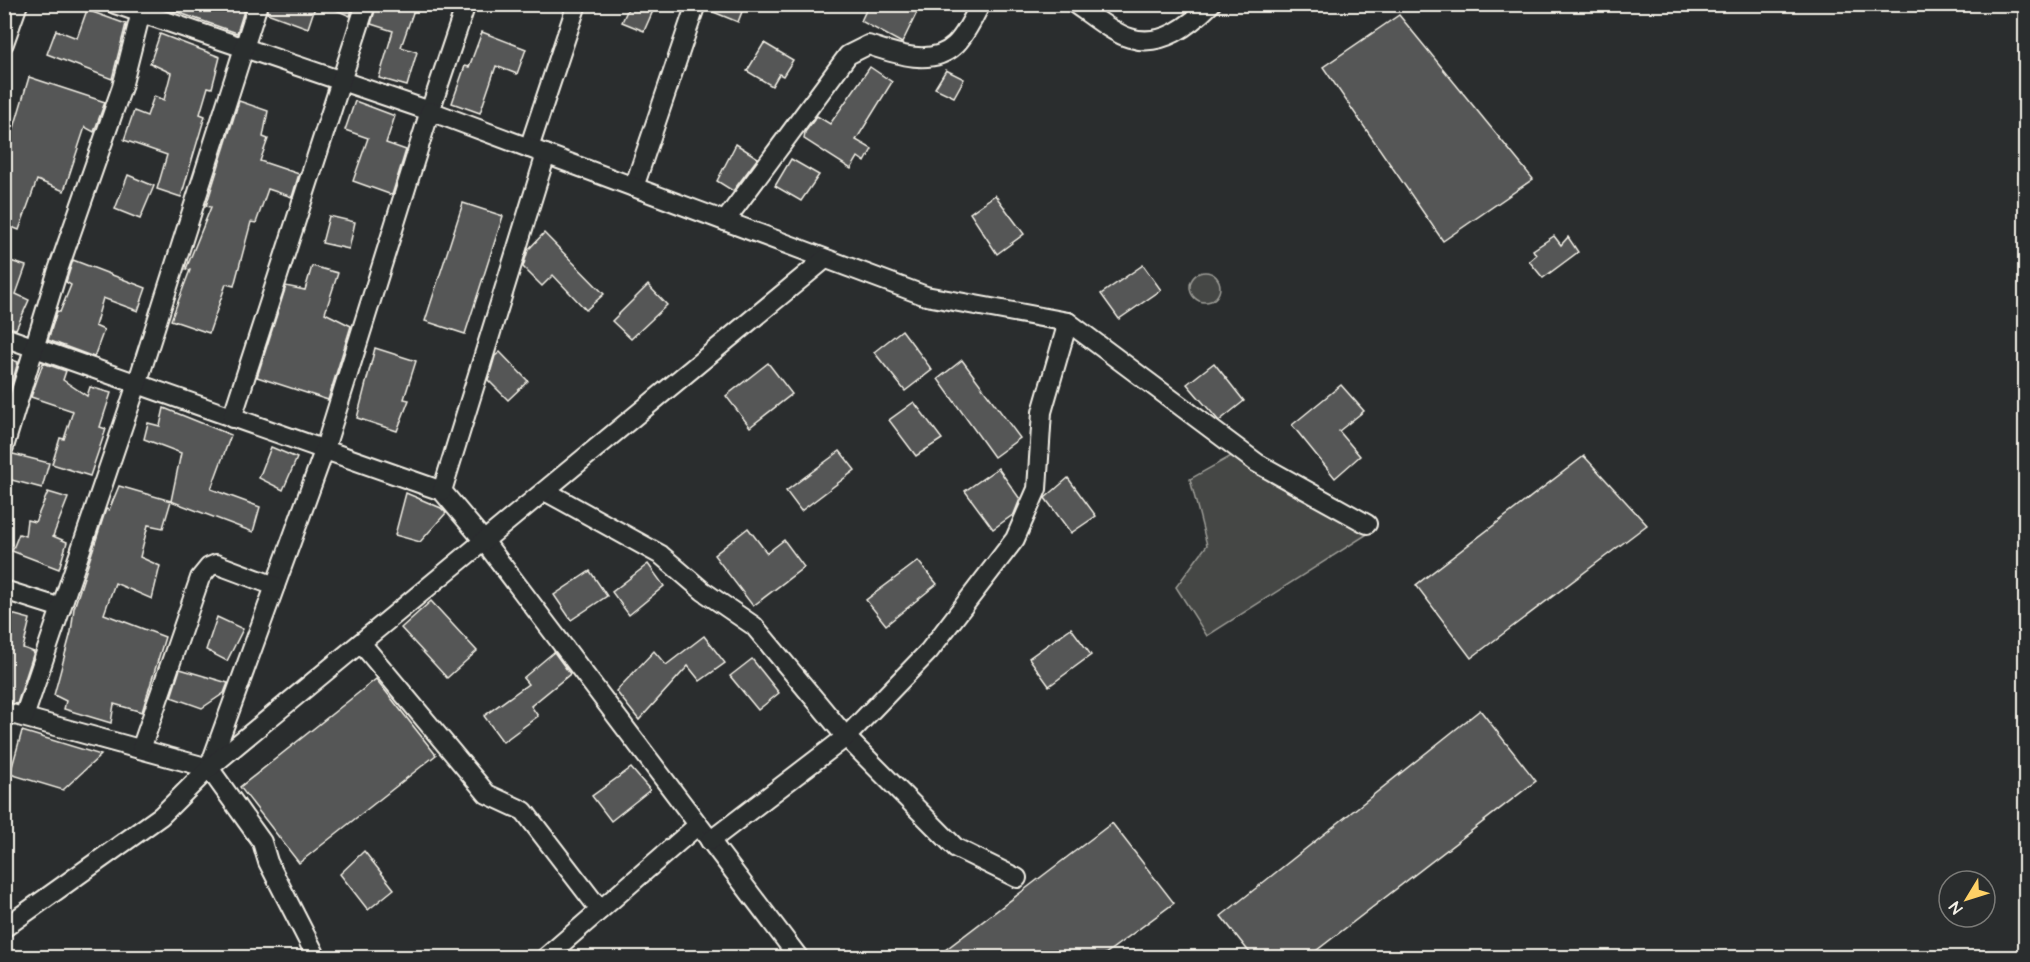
<svg xmlns="http://www.w3.org/2000/svg" width="2030" height="962" font-family="'Architects Daughter',sans-serif">
<rect width="100%" height="100%" fill="#2a2d2e"/>
<filter id="ink" filterUnits="userSpaceOnUse"><feTurbulence type="fractalNoise" baseFrequency=".0167" numOctaves="2"/><feDisplacementMap in="SourceGraphic" scale="12" xChannelSelector="R" yChannelSelector="G"/><feConvolveMatrix kernelMatrix="1 2 1 2 8 2 1 2 1" color-interpolation-filters="sRGB"/></filter>
<g filter="url(#ink)">
<g fill="#444645" stroke="#9c9c96" stroke-width="1.5">
<circle cx="1205" cy="287" r="15"/>
<polygon points="1233,455 1369,533 1207,636 1176,587 1207,545 1190,479"/>
</g>
<g fill="#555756" stroke="#f4f1e8" stroke-width="1.5">
<polygon points="154,4 246,4 237,33"/>
<polygon points="269,4 316,4 308,28 267,13"/>
<polygon points="322,4 354,4 350,16"/>
<polygon points="377,4 416,4 401,47 417,52 407,86 379,78 393,31 371,24"/>
<polygon points="630,4 656,4 644,31 622,22"/>
<polygon points="707,4 745,4 738,22 706,9"/>
<polygon points="869,4 921,4 902,43 861,21"/>
<polygon points="87,10 126,24 112,79 47,54 56,30 77,38"/>
<polygon points="1399,15 1533,179 1443,241 1323,67"/>
<polygon points="482,32 526,49 517,74 496,66 480,113 452,103 465,66 469,67"/>
<polygon points="160,34 220,57 212,88 208,87 200,114 205,116 181,197 157,189 167,155 124,140 134,111 147,116 154,96 164,100 171,73 150,63"/>
<polygon points="764,43 793,60 783,76 779,74 772,86 747,71"/>
<polygon points="870,67 892,82 856,140 872,149 865,162 858,157 851,169 804,139 805,132 817,116 830,124"/>
<polygon points="946,70 964,79 954,97 935,88"/>
<polygon points="29,77 105,102 94,132 85,127 64,191 37,180 19,230 4,224 4,162"/>
<polygon points="239,101 268,111 263,137 268,139 260,161 299,174 292,197 268,189 256,223 251,222 234,286 226,284 209,333 171,320 190,270 186,269 211,207 206,206"/>
<polygon points="355,101 395,116 386,143 406,150 392,195 353,181 368,138 345,130"/>
<polygon points="736,144 758,158 733,191 717,181"/>
<polygon points="791,159 819,175 801,201 775,186"/>
<polygon points="128,175 154,186 140,219 115,209"/>
<polygon points="995,195 1024,234 997,254 970,213"/>
<polygon points="463,203 503,216 465,334 425,321"/>
<polygon points="329,216 355,222 349,249 322,243"/>
<polygon points="544,233 604,294 586,310 553,275 542,286 523,267 528,250"/>
<polygon points="1554,236 1561,245 1568,237 1578,252 1543,278 1529,261 1536,255 1533,250"/>
<polygon points="4,259 26,266 16,294 29,300 16,329 4,326"/>
<polygon points="73,260 146,288 138,311 103,298 95,326 104,330 94,357 48,340 57,311 60,312 71,285 66,282"/>
<polygon points="1143,265 1161,290 1119,319 1101,294"/>
<polygon points="312,266 338,273 325,313 351,326 328,400 257,377 286,286 305,290"/>
<polygon points="648,285 667,305 631,339 612,321"/>
<polygon points="902,330 932,370 905,391 874,352"/>
<polygon points="375,348 416,361 404,399 409,400 397,431 357,418"/>
<polygon points="500,352 528,381 508,400 488,380 495,356"/>
<polygon points="4,357 18,362 10,390 4,389"/>
<polygon points="962,360 1020,438 994,457 938,379"/>
<polygon points="43,363 66,371 63,380 87,396 90,387 111,393 100,427 106,429 90,476 52,464 60,438 64,439 73,411 31,397"/>
<polygon points="768,363 792,394 750,427 726,396"/>
<polygon points="1214,363 1244,401 1219,421 1187,384"/>
<polygon points="1341,385 1364,411 1339,431 1360,456 1335,478 1292,425"/>
<polygon points="914,402 942,439 916,456 889,420"/>
<polygon points="164,408 231,435 211,489 260,507 253,532 171,501 181,453 144,439 148,423 160,426"/>
<polygon points="271,447 297,458 283,490 259,478"/>
<polygon points="840,451 855,470 801,511 786,491"/>
<polygon points="13,454 49,463 42,488 4,478 4,458"/>
<polygon points="1584,456 1647,525 1471,658 1416,585"/>
<polygon points="998,468 1020,499 1014,514 993,529 965,491"/>
<polygon points="1068,478 1096,516 1071,533 1045,498"/>
<polygon points="119,486 171,501 163,528 148,525 140,557 160,566 152,599 115,583 104,614 165,637 142,712 114,704 111,723 64,709 66,701 54,695 71,632 74,608 106,509 109,510"/>
<polygon points="48,492 68,498 53,536 67,542 59,569 12,551 19,534 25,536 27,520 35,522"/>
<polygon points="406,493 441,508 446,513 420,542 395,535"/>
<polygon points="748,528 767,553 784,540 804,567 753,606 714,555"/>
<polygon points="918,561 937,584 886,625 866,600"/>
<polygon points="648,564 664,586 629,615 612,592"/>
<polygon points="590,571 607,596 571,620 554,595"/>
<polygon points="431,601 477,651 447,678 401,628"/>
<polygon points="4,612 30,619 23,648 34,652 17,704 4,701 7,670 4,668"/>
<polygon points="217,617 243,629 227,661 206,650"/>
<polygon points="1071,628 1091,655 1049,686 1029,658"/>
<polygon points="704,636 725,663 700,681 688,666 639,720 616,691 654,651 666,665"/>
<polygon points="554,652 570,674 531,706 538,716 503,742 484,716 528,684 523,678"/>
<polygon points="752,659 779,693 758,710 730,676"/>
<polygon points="180,669 228,683 224,693 202,708 171,697"/>
<polygon points="376,679 436,755 299,863 240,787"/>
<polygon points="1480,710 1536,781 1308,957 1253,957 1221,916"/>
<polygon points="22,731 101,755 63,790 10,774"/>
<polygon points="631,768 650,790 611,821 592,796"/>
<polygon points="1112,823 1174,903 1101,957 936,957"/>
<polygon points="364,851 394,889 368,910 340,874"/>
</g>
<g fill="none" stroke-linecap="round" stroke-linejoin="round">
<defs>
<g id="minor">
<polyline points="115,4 430,111 466,4"/>
<path d="M1075,4C1090,14 1114,34 1130,38C1162,48 1190,25 1211,4"/>
<polyline points="4,43 18,4"/>
<polyline points="529,148 577,4"/>
<polyline points="634,187 696,4"/>
<path d="M725,221L848,55L868,45C895,53 931,68 955,45C966,35 973,17 981,4"/>
<polyline points="1068,322 1257,463 1367,524"/>
<polyline points="4,337 442,491 484,541 799,958"/>
<polyline points="232,418 366,4"/>
<polyline points="4,447 57,273 122,87 143,4"/>
<polyline points="442,491 546,154"/>
<polyline points="545,491 661,555 703,591 754,626 846,737 956,848 1017,878"/>
<polyline points="4,590 61,608"/>
<polyline points="361,643 487,794 524,811 600,910"/>
<polyline points="4,712 209,768 324,451 430,111 926,296 1068,322 1042,412 1037,489 1015,539 929,651 846,737 710,841"/>
<polyline points="24,717 137,384 258,4"/>
<polyline points="141,749 200,578 209,567 216,564 275,586"/>
<polyline points="209,768 262,842 268,862 317,958"/>
<polyline points="4,928 161,816 209,768 825,259"/>
<polyline points="545,958 698,825"/>
</g>
</defs>
<use href="#minor" stroke="#f4f1e8" stroke-width="22"/>
<use href="#minor" stroke="#2a2d2e" stroke-width="18"/>
</g>
</g>
<rect width="2030" height="962" fill="none" stroke="#2a2d2e" stroke-width="24"/>
<rect x="12" y="12" width="2006" height="938" fill="none" stroke="#f4f1e8" stroke-width="2" filter="url(#ink)"/>
<g transform="translate(1967 899) rotate(232)"><circle r="28" fill="#2a2d2e" stroke="#7b7b78" stroke-width="1.5"/>
<path d="M0-4.5L10 22L0 15L-10 22Z" fill="#ffd166"/>
<text y="-9" font-size="16" font-weight="bold" text-anchor="middle" fill="#f4f1e8">N</text>
</g>
</svg>
